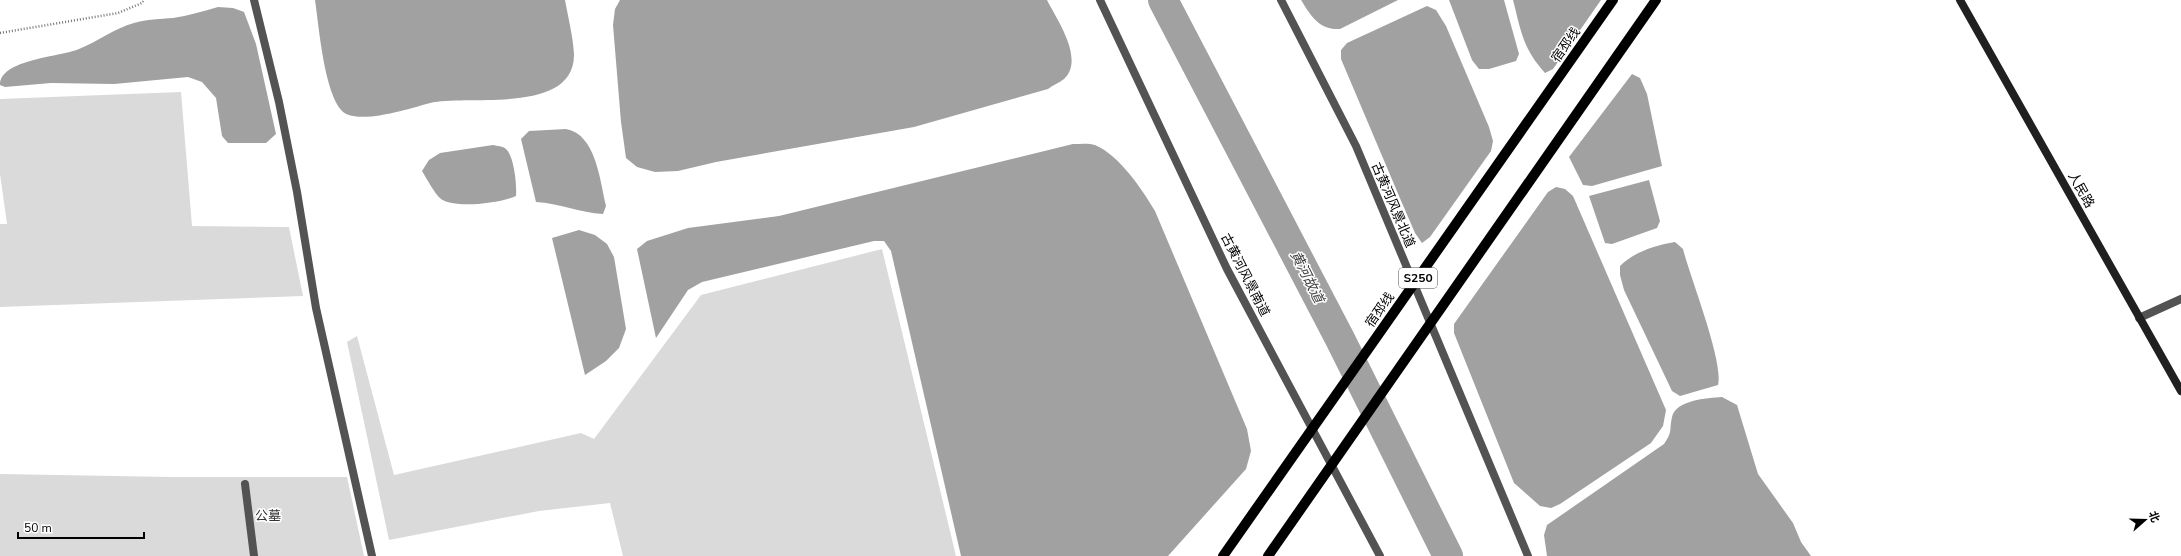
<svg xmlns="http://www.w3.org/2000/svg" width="2181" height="556" font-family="'Nunito Sans','Noto Sans SC',sans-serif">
<rect width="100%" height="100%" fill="#fff"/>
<g fill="#dadada">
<polygon points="181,92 192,226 289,227 303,296 0,307 0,224 7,224 0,174 0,99"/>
<polygon points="882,249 956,556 623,556 610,503 539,511 389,540 347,342 357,336 394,475 581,433 594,439 701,295"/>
<polygon points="0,474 171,477 347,477 364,556 0,556"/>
</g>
<g fill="#a1a1a1">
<path d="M315,0H565C568,17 573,36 574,54C575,116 467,94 430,103C412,108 357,126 342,111C324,92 319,27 315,0Z"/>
<path d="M620,0H1047C1057,20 1085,59 1064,79C1059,83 1053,85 1048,89L914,127L716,162L678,171L655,172L637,167L626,158L621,122L613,25L615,9Z"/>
<path d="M1301,0H1398L1340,29C1319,30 1311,16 1301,0Z"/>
<polygon points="1449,0 1504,0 1519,54 1516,61 1489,69 1479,69 1472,60"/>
<path d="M1513,0H1601L1553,69L1545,73C1523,49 1521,31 1513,0Z"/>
<polygon points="1427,6 1436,10 1446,26 1489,127 1493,141 1491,151 1430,237 1422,243 1415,233 1402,203 1341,59 1341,50 1347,43"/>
<path d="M218,7L233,8L244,12L256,44L276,134L266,143H228L222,136L216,98L202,82L188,77L114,84L51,83L5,87L0,85C0,59 61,57 79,49C97,42 115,28 134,23C147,19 160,19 173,18C188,16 203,11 218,7Z"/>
<polygon points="1632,74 1640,78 1647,94 1662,166 1592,186 1583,185 1569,157"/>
<path d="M566,129C596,134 600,181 606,206L603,214C580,213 559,203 536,202L521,139L529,131Z"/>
<path d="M1073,144C1080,144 1089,143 1095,145C1119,155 1142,189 1155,211L1247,429L1251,451L1246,469L1168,556H961L891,251L884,241H874L702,282L688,290L656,338L637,249L647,241L688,228L779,216Z"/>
<path d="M493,145C497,146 503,146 506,149C514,156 517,185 516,196C500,203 455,209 441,199C434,193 427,179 422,171L429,160L440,153Z"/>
<polygon points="1649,180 1660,221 1657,228 1612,244 1605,243 1589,196"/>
<polygon points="1556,187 1565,189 1573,196 1666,410 1663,426 1651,443 1560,504 1551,508 1540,506 1514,483 1454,333 1454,324 1548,192"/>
<polygon points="579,230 595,235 607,244 614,257 626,329 619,348 606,361 585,375 552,238"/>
<path d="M1675,242L1683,249C1690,277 1724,362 1718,385L1680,396L1672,391L1624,290L1620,275V266C1634,252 1656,245 1675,242Z"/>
<path d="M1722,397L1737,405L1758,474L1793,523L1801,542L1811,556H1547L1544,535L1547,525L1664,444C1673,431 1669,431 1672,417C1676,400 1707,398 1722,397Z"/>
</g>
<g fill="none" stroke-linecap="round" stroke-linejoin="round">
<polyline stroke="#a1a1a1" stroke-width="30" points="1163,0 1340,339 1448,556"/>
<polyline stroke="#757575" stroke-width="2.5" stroke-dasharray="1 2" stroke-linecap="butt" points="0,33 118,13 142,3 144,0"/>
<polyline stroke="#535353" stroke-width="8" points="245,484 254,556"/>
<g stroke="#535353" stroke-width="8">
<polyline points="254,0 279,102 297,192 316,308 372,556"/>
<polyline points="1100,0 1227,269 1380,556"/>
<polyline points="1281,0 1356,146 1528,556"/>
<polyline points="2139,318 2181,299"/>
</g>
<polyline stroke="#202020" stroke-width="8" points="1960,0 2181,391"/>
<g stroke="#000" stroke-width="10">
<polyline points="1223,556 1613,0"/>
<polyline points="1268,556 1656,0"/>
</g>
</g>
<g text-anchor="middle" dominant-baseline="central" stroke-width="3" stroke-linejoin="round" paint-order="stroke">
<rect fill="#fff" stroke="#4c4c4c" stroke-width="1" x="1399" y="268" width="38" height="20" rx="3"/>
<g font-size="12" font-weight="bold" fill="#000">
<text x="1418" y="278">S250</text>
</g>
<g font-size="13" fill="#000" stroke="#fff">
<text transform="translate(1566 45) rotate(-55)">宿邳线</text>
<text transform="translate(2081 190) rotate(61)">人民路</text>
<text transform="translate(1393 205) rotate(67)">古黄河风景北道</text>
<text transform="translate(1245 275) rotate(63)">古黄河风景南道</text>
<text transform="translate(1380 310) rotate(-55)">宿邳线</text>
</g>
<g font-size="13" fill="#313131" stroke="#fff">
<text x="268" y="516">公墓</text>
</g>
<g font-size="14" font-style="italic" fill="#424242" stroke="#fff">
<text transform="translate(1307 277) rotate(63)">黄河故道</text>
</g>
</g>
<g transform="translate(2145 520) rotate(70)" stroke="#ffffff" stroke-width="3" paint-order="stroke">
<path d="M0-3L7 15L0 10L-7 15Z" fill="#000000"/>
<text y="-6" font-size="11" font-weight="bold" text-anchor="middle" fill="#000000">北</text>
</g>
<path d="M18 532v6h126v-6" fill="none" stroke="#000000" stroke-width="2"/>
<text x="24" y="532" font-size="12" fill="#000000" stroke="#ffffff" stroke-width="3" paint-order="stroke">50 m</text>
</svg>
